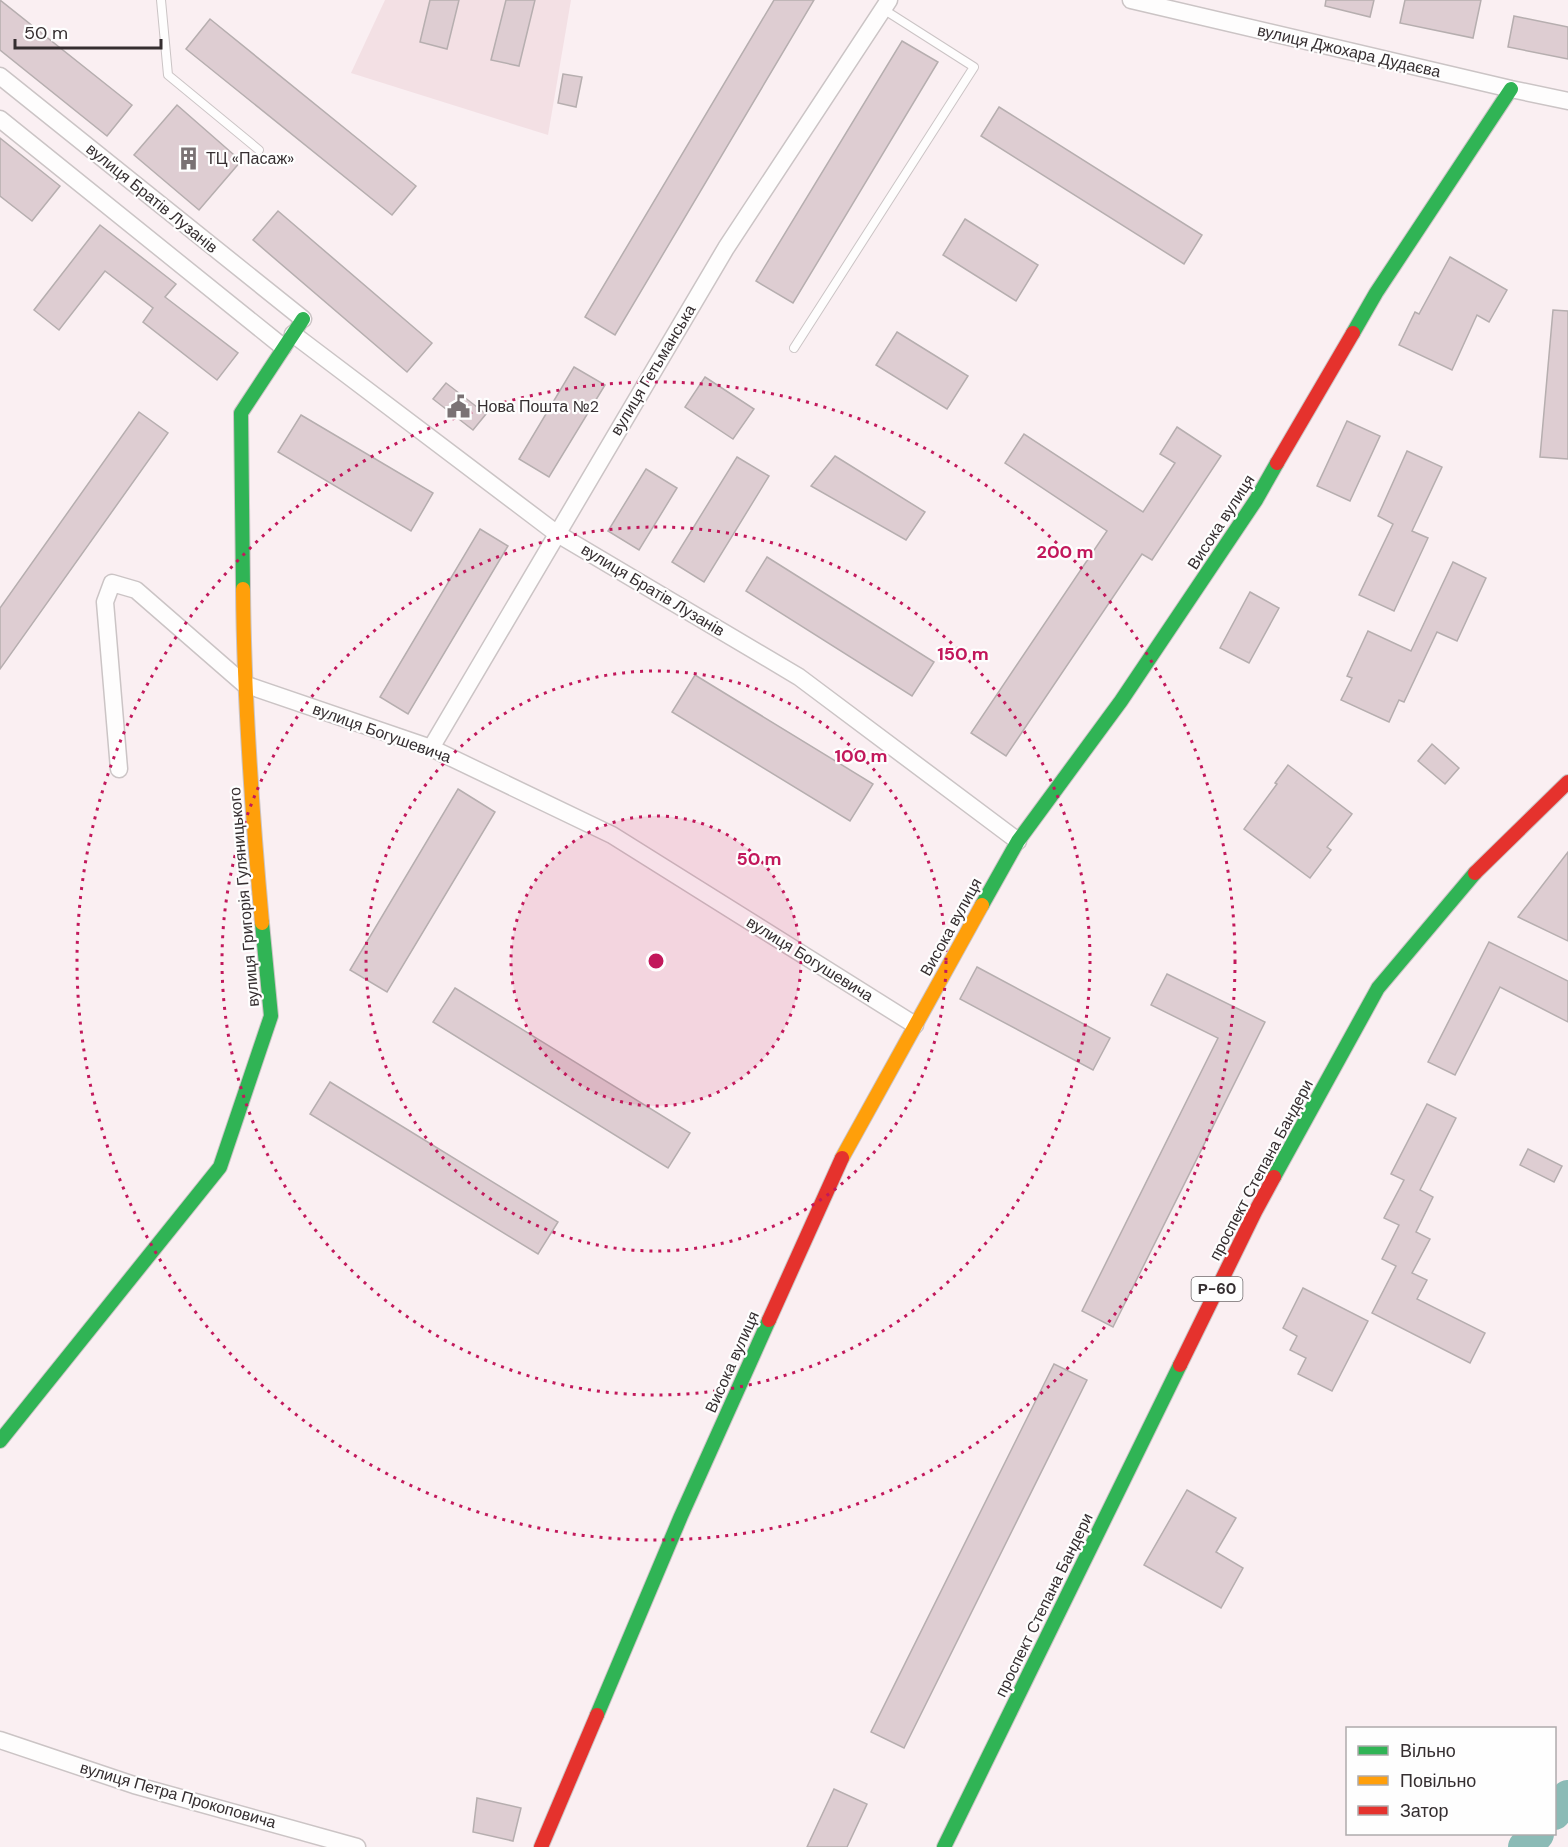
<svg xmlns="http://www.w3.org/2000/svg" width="1568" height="1847" font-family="'DM Sans',sans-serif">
<rect width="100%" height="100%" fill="#faeff2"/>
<polygon fill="#f3e0e4" points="385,0 571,0 548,135 351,73"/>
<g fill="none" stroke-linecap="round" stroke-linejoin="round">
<g stroke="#8bbbb6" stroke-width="34">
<polyline points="1554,1813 1568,1797"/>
<polyline points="1525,1847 1537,1834"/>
</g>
</g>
<g fill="#decdd2" stroke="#b6aeaf" stroke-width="1.5">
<polygon points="0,0 132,105 107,136 0,50"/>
<polygon points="430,0 459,0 447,49 420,42"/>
<polygon points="506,0 535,0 519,66 491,60"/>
<polygon points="774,0 814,0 615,335 585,317"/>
<polygon points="1326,0 1374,0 1370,17 1325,6"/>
<polygon points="1405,0 1481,0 1473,38 1400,23"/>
<polygon points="1514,16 1568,27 1568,59 1508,47"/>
<polygon points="210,19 416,186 392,215 186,49"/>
<polygon points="902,41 938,62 793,303 756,281"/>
<polygon points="563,74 582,77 576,107 558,103"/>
<polygon points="177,105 241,161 199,210 134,155"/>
<polygon points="999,107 1202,235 1184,264 981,136"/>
<polygon points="0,138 60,186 32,221 0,196"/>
<polygon points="278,211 432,343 407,372 253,240"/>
<polygon points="965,219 1038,265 1016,301 943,255"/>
<polygon points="100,225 176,284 165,297 238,353 217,380 143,322 153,308 105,271 59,330 34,310"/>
<polygon points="1450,257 1507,290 1489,322 1477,315 1452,370 1399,345 1415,312 1419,314"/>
<polygon points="1553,310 1568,311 1568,459 1540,457"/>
<polygon points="897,332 968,376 947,409 876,365"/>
<polygon points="574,367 605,385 549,477 519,459"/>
<polygon points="705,377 754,409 733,439 685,407"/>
<polygon points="446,383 486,414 473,430 433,399"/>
<polygon points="139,412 168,433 0,669 0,608"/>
<polygon points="301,415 433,493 411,531 278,452"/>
<polygon points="1347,421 1380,436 1350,501 1317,486"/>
<polygon points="1177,427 1221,456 1152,560 1142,554 1006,756 971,733 1107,531 1005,463 1024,434 1143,512 1175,463 1160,454"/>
<polygon points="1407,451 1442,467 1412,531 1428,538 1394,611 1359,595 1393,524 1378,516"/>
<polygon points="835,456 925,512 906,540 811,486"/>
<polygon points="737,457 769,476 704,582 672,562"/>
<polygon points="646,469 677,488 639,550 608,531"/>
<polygon points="480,529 508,546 408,714 380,697"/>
<polygon points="767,557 934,662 912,696 746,591"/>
<polygon points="1453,562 1486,578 1457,641 1437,632 1404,702 1399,700 1389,722 1341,700 1352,678 1347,676 1368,631 1411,651"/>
<polygon points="1250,592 1279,608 1249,663 1220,648"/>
<polygon points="695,675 873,784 850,821 672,712"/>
<polygon points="1432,744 1459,768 1445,784 1418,761"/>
<polygon points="1288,765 1352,814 1327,847 1331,850 1310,878 1244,829 1277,784 1275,783"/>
<polygon points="458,789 495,812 387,992 350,970"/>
<polygon points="1568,852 1568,941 1518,917"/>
<polygon points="1489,942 1568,981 1568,1022 1500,987 1455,1075 1428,1062"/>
<polygon points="977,967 1110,1038 1093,1070 960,999"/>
<polygon points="1167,974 1265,1022 1113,1327 1082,1311 1218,1038 1151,1005"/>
<polygon points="455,988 690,1133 668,1168 433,1022"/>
<polygon points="330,1082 558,1222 538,1254 310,1114"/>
<polygon points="1427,1104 1456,1118 1420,1190 1433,1197 1416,1232 1430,1239 1412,1273 1427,1280 1417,1299 1485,1333 1470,1363 1372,1313 1396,1266 1382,1259 1399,1225 1384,1218 1404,1180 1391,1174"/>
<polygon points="1528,1149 1562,1166 1554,1182 1520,1165"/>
<polygon points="1303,1288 1368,1321 1332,1391 1298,1374 1306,1358 1290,1350 1297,1336 1283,1328"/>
<polygon points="1054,1364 1087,1380 904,1748 871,1732"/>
<polygon points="1187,1490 1236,1518 1216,1552 1243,1568 1221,1608 1144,1565"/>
<polygon points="834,1789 867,1804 847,1847 807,1847"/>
<polygon points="477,1798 521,1808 513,1841 473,1832"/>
</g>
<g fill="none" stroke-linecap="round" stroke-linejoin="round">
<defs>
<g id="lane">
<polyline points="161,0 168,75 259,150"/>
<polyline points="794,348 974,67 883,9"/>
</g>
<g id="street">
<polyline points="1131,0 1511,89 1568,101"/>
<polyline points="0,76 303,319"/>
<polyline points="0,119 283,347"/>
<polyline points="293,334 556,533 799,677 1018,841"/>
<polyline points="431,748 726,248 889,0"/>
<polyline points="119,769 105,602 112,583 136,590 244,684 431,748 612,835 915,1025"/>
<polyline points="0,1740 134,1785 357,1847"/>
</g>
<g id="fast">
<polyline points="1353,333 1376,293 1511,89"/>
<polyline points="243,589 241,413 303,319"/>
<polyline points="982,905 1018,841 1121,701 1256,500 1277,463"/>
<polyline points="1274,1177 1378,988 1475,873"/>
<polyline points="0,1441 220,1167 271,1016 262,923"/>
<polyline points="597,1715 681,1516 769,1320"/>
<polyline points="944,1847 1180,1365"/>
</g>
<g id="slow">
<path d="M243,589C244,701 252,812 262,923"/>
<polyline points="842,1158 982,905"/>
</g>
<g id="jam">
<polyline points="1277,463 1353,333"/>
<polyline points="1475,873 1568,782"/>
<polyline points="769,1320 842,1158"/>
<polyline points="1180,1365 1255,1212 1274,1177"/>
<polyline points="541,1847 597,1715"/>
</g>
</defs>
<use href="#lane" stroke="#cbc4c5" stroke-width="10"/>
<use href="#street" stroke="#cbc4c5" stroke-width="19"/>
<use href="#fast" stroke="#cbc4c5" stroke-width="16"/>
<use href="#slow" stroke="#cbc4c5" stroke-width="16"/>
<use href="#jam" stroke="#cbc4c5" stroke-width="16"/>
<use href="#lane" stroke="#fefdfd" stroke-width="8"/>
<use href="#street" stroke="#fefdfd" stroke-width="16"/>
<use href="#fast" stroke="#30b455" stroke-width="14"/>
<use href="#slow" stroke="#ff9f0a" stroke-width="14"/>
<use href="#jam" stroke="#e5322d" stroke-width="14"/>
</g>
<circle cx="656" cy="961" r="145" fill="#c2185b" fill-opacity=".12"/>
<g fill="none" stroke="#c2185b" stroke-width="3" stroke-dasharray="3 6">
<circle cx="656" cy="961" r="145"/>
<circle cx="656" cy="961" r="290"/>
<circle cx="656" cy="961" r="434"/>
<circle cx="656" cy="961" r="579"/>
</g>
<defs>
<symbol id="building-bare" viewBox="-9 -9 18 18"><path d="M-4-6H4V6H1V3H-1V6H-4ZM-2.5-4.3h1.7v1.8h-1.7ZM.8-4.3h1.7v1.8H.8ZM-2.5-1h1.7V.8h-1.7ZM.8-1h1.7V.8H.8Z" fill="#7a7274" stroke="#fefefe" stroke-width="2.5" paint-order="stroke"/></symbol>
<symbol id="civic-bare" viewBox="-9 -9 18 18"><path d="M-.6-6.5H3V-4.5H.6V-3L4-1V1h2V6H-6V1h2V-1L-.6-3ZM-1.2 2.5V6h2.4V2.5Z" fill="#7a7274" stroke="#fefefe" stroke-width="2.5" paint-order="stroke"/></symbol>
</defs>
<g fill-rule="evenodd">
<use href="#building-bare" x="172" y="142" width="33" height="33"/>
<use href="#civic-bare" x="442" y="390" width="33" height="33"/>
</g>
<g text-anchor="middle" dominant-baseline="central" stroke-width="4.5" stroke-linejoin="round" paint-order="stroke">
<rect fill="#fefefe" stroke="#716c6e" stroke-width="1.5" x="1191.5" y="1277" width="51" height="24" rx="4.5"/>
<g font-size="15" font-weight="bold" fill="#352e30">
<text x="1217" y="1289">Р-60</text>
</g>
<g font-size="16" fill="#352e30" stroke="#fefefe">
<text transform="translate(1349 51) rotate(13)">вулиця Джохара Дудаєва</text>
<text transform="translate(152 198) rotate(39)">вулиця Братів Лузанів</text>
<text transform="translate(653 370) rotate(-59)">вулиця Гетьманська</text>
<text transform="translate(1221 522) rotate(-57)">Висока вулиця</text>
<text transform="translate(653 590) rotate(31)">вулиця Братів Лузанів</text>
<text transform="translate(382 733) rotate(20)">вулиця Богушевича</text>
<text transform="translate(244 897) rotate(-95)">вулиця Григорія Гуляницького</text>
<text transform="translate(951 927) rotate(-61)">Висока вулиця</text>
<text transform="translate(810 959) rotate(32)">вулиця Богушевича</text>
<text transform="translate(1261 1170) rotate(-62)">проспект Степана Бандери</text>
<text transform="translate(732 1362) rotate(-66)">Висока вулиця</text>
<text transform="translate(1044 1605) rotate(-64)">проспект Степана Бандери</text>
<text transform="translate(178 1795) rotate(16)">вулиця Петра Прокоповича</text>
</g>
<g font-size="16" fill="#352e30" stroke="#fefefe" text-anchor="start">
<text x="206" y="158">ТЦ «Пасаж»</text>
<text x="477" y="406">Нова Пошта №2</text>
</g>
</g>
<circle cx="656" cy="961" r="9" fill="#c2185b" stroke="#fefefe" stroke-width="3"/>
<g font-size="18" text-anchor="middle" font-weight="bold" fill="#c2185b" stroke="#fefefe" stroke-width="4.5" stroke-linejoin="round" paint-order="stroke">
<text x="1065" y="558">200 m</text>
<text x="963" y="660">150 m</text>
<text x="861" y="762">100 m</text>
<text x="759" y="865">50 m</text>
</g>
<rect x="1346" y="1727" width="210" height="108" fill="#fefefe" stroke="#aeabac" stroke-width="1.5"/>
<rect x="1358" y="1746" width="30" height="9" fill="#30b455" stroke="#aeabac" stroke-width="1.5"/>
<text x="1400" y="1757" font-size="18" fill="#352e30">Вільно</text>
<rect x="1358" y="1776" width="30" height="9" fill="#ff9f0a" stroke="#aeabac" stroke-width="1.5"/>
<text x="1400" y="1787" font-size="18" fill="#352e30">Повільно</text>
<rect x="1358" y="1806" width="30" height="9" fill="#e5322d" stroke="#aeabac" stroke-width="1.5"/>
<text x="1400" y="1817" font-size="18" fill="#352e30">Затор</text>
<path d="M15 39v9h146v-9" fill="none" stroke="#352e30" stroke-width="3"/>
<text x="24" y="39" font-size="18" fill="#352e30" stroke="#fefefe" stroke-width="4.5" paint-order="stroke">50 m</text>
</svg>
